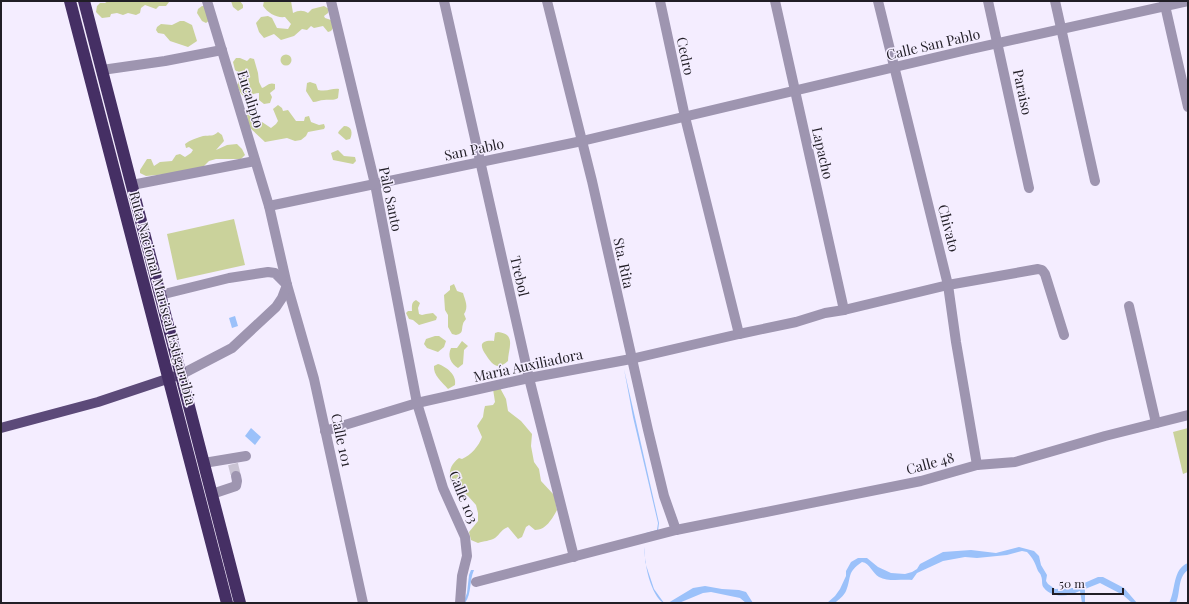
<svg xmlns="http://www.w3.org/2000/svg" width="1189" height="604" font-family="'Playfair Display',serif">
<rect width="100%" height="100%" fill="#f4edff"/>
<g fill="#cad29b">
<polygon points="108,1 168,1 169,2 166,6 159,6 156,9 145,5 141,8 140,13 136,15 128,13 123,15 117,13 111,14 110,17 102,18 96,12 97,6 100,3 105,3"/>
<polygon points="231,1 240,1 243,5 243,8 238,11 233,7"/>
<path d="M264,1H291L293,13C299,10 303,10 308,13L312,9L324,6L329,9L328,13L324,16L325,18L331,20L333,28L331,31L328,32L323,26L314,28L311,26L307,30L302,29L294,36L281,40L274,34L264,38L259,32L256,23L261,17L268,16L272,18L277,28L288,29L291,24L285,17C276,18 268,13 263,6Z"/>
<polygon points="202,6 205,6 210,20 206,23 202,21 197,13 198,9"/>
<polygon points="180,21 184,21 192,25 197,41 188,47 170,41 164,34 158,33 156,30 157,27 161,24 172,25"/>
<circle cx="286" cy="60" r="5.5"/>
<path d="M236,58H240L247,61L250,58L254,59L258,73L259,82L262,88C267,86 269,82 275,84V89L270,93L272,97L270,103L264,104L259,100V93C253,93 250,97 244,97L240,92L237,85L242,76L235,70L233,62Z"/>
<path d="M310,82L316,84L318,90C328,92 332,88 339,89L338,98C333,101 330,99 324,100C320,100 317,102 313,102L306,91L307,83Z"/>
<polygon points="278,105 282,108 283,111 288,110 296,121 304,121 305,117 309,116 311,122 319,125 324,124 325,127 324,129 308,132 306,136 301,140 295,141 287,138 265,142 249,127 247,115 249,112 253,111 258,114 259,123 262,122 271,128 276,124 278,121 273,109"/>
<path d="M344,126C352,126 353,133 350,139L346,140L338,133L339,131Z"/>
<path d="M218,132L222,135L224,141L216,150L227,145L237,144L242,149L245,155L241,159H216L209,161L201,169L168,174L146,176L140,173V170L147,159H151L154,166L160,162L172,161L176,155L180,154L185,157L191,153L193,150L189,147L186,148L185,144C190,140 197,138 203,136C210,135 213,137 218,132Z"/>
<polygon points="338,150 344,156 355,157 356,161 353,164 333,160 331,153"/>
<polygon points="234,219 245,265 177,280 167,234"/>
<path d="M454,284L457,291L463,293C465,300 469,307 464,314L466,319C465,321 463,322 463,324C461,330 464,333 456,335L452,334L448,327V315L445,310L444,295L450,290V286Z"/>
<path d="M416,300L420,303L418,308L419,314L422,315L426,314L433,313L437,317L436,320L419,325L413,320L409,319L406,313L408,311H412C412,307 411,302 416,300Z"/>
<path d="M498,332C517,334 508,349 508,361C497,371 492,364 486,355C478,344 482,340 494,341L495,333Z"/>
<polygon points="435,336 439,336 446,341 444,347 438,352 427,348 424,344 426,339"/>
<path d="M462,341L468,346L464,350L463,364L458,368C451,364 447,356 451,348H457Z"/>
<path d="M438,364C447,367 457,375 455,385L448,389C442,382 433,375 434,366Z"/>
<path d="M500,388L506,399L508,411L521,421L532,434L531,446L534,462L539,469L541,481L554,495L557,510C552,519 546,530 535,530L529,525L526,527L522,537L518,539L508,527C502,529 500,534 495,538C490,541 484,541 478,543L471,540L469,532L478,521V513L476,505L468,496L450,482C449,471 450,465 459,458L462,459C471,455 479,446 482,437L477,426L483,417L484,410L485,406L493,405L495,402L493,389Z"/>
<polygon points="1188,428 1188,472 1183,474 1173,432"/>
</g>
<g fill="#9bc1fa">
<polygon points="235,316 238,326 232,328 229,318"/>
<polygon points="624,369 659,523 658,531 646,534 640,537 646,533 657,530 658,523 633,417"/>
<polygon points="251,428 261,437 255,445 245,436"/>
<path d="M645,547V562L654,589L664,603C651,597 643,560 645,547Z"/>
<path d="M1019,547L1034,551L1039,556L1041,565L1047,575L1046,581L1048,584L1055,589L1073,588L1098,577H1103L1124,588L1137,603H1132L1123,595L1100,583L1085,589V603H1082L1080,591C1069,596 1053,599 1044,588C1041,585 1043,580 1041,576C1041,574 1039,573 1038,571C1035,563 1033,558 1027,552L1022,551L1007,555L977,558L965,557L943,561L917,573L912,580C902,579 888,582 879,577C872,573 870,563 862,562C846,573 852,577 846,591C844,596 838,600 835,603H827L835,596L840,589L846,576V571L851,562L858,558H867L878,567L891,573L905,574L912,572L917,569L920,564L943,552L971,550L996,553Z"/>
<path d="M1188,563V570C1177,578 1181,592 1176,603H1169C1176,591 1172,569 1188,563Z"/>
<path d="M471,570H474C469,581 472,593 465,603H463L467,593L469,575Z"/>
<polygon points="705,586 722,589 739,590 746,592 753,603 746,603 740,598 711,592 703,593 679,603 668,603 693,588"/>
</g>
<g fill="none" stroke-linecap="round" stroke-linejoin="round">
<polyline stroke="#cac4d4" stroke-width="10" stroke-dasharray="10 5" stroke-linecap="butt" points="233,464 236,476"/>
<g stroke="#9e95b0" stroke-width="10">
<polyline points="207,1 269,206 287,285 314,379 363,603"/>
<polyline points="331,1 375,184 417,403 443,488 465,537 467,556 462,576 460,603"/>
<polyline points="444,1 529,378 574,557"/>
<polyline points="547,1 592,181 648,430 664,496 676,530"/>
<polyline points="660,1 685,117 739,334 796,322 825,313 844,310 948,285 1038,269 1042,270 1045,274 1064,335"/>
<polyline points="775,1 844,310"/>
<polyline points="878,1 948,285 956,342 977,465"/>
<polyline points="988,1 1029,188"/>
<polyline points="1055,1 1095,181"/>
<polyline points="1164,1 1188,107"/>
<polyline points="102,70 165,61 222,50"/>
<polyline points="132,185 255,161"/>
<polyline points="269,206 582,141 967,50 1188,1"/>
<polyline points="160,295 229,278 268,272 275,273 287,285"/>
<polyline points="1129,306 1156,423"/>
<polyline points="182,374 232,348 276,307 282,298 287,285"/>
<polyline points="325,431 417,403 529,378 631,359 739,334"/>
<polyline points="204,463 246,456"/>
<polyline points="212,494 236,486 237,481 236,476"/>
<polyline points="476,582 676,530 921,481 977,465 1015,462 1105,436 1188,415"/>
</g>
<polyline stroke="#5c4a79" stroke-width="10" points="1,428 98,402 176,376"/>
<g stroke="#452f64" stroke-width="12">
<polyline points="70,1 227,603"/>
<polyline points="84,1 240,603"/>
</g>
</g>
<g text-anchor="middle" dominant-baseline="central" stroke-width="3" stroke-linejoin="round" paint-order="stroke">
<g font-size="14" fill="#211e26" stroke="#f4edff">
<text transform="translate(933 44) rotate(-13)">Calle San Pablo</text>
<text transform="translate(686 56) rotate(78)">Cedro</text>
<text transform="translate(1023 92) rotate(78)">Paraiso</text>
<text transform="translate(251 99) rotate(73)">Eucalipto</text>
<text transform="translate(474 149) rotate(-12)">San Pablo</text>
<text transform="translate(823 153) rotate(77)">Lapacho</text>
<text transform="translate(391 199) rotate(78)">Palo Santo</text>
<text transform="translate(949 228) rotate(76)">Chivato</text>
<text transform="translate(624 263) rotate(78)">Sta. Rita</text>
<text transform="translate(520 276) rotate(77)">Trebol</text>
<text transform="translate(163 298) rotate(75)">Ruta Nacional Mariscal Estigarribia</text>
<text transform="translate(528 365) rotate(-12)">María Auxiliadora</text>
<text transform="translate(342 440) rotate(78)">Calle 101</text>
<text transform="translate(930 463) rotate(-15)">Calle 48</text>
<text transform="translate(464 497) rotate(68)">Calle 103</text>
</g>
</g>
<rect width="1189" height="604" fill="none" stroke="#211e26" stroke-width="4"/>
<path d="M1053 588v6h70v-6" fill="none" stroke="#211e26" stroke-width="2"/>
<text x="1059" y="588" font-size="12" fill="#211e26" stroke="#f4edff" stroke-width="3" paint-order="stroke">50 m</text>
</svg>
